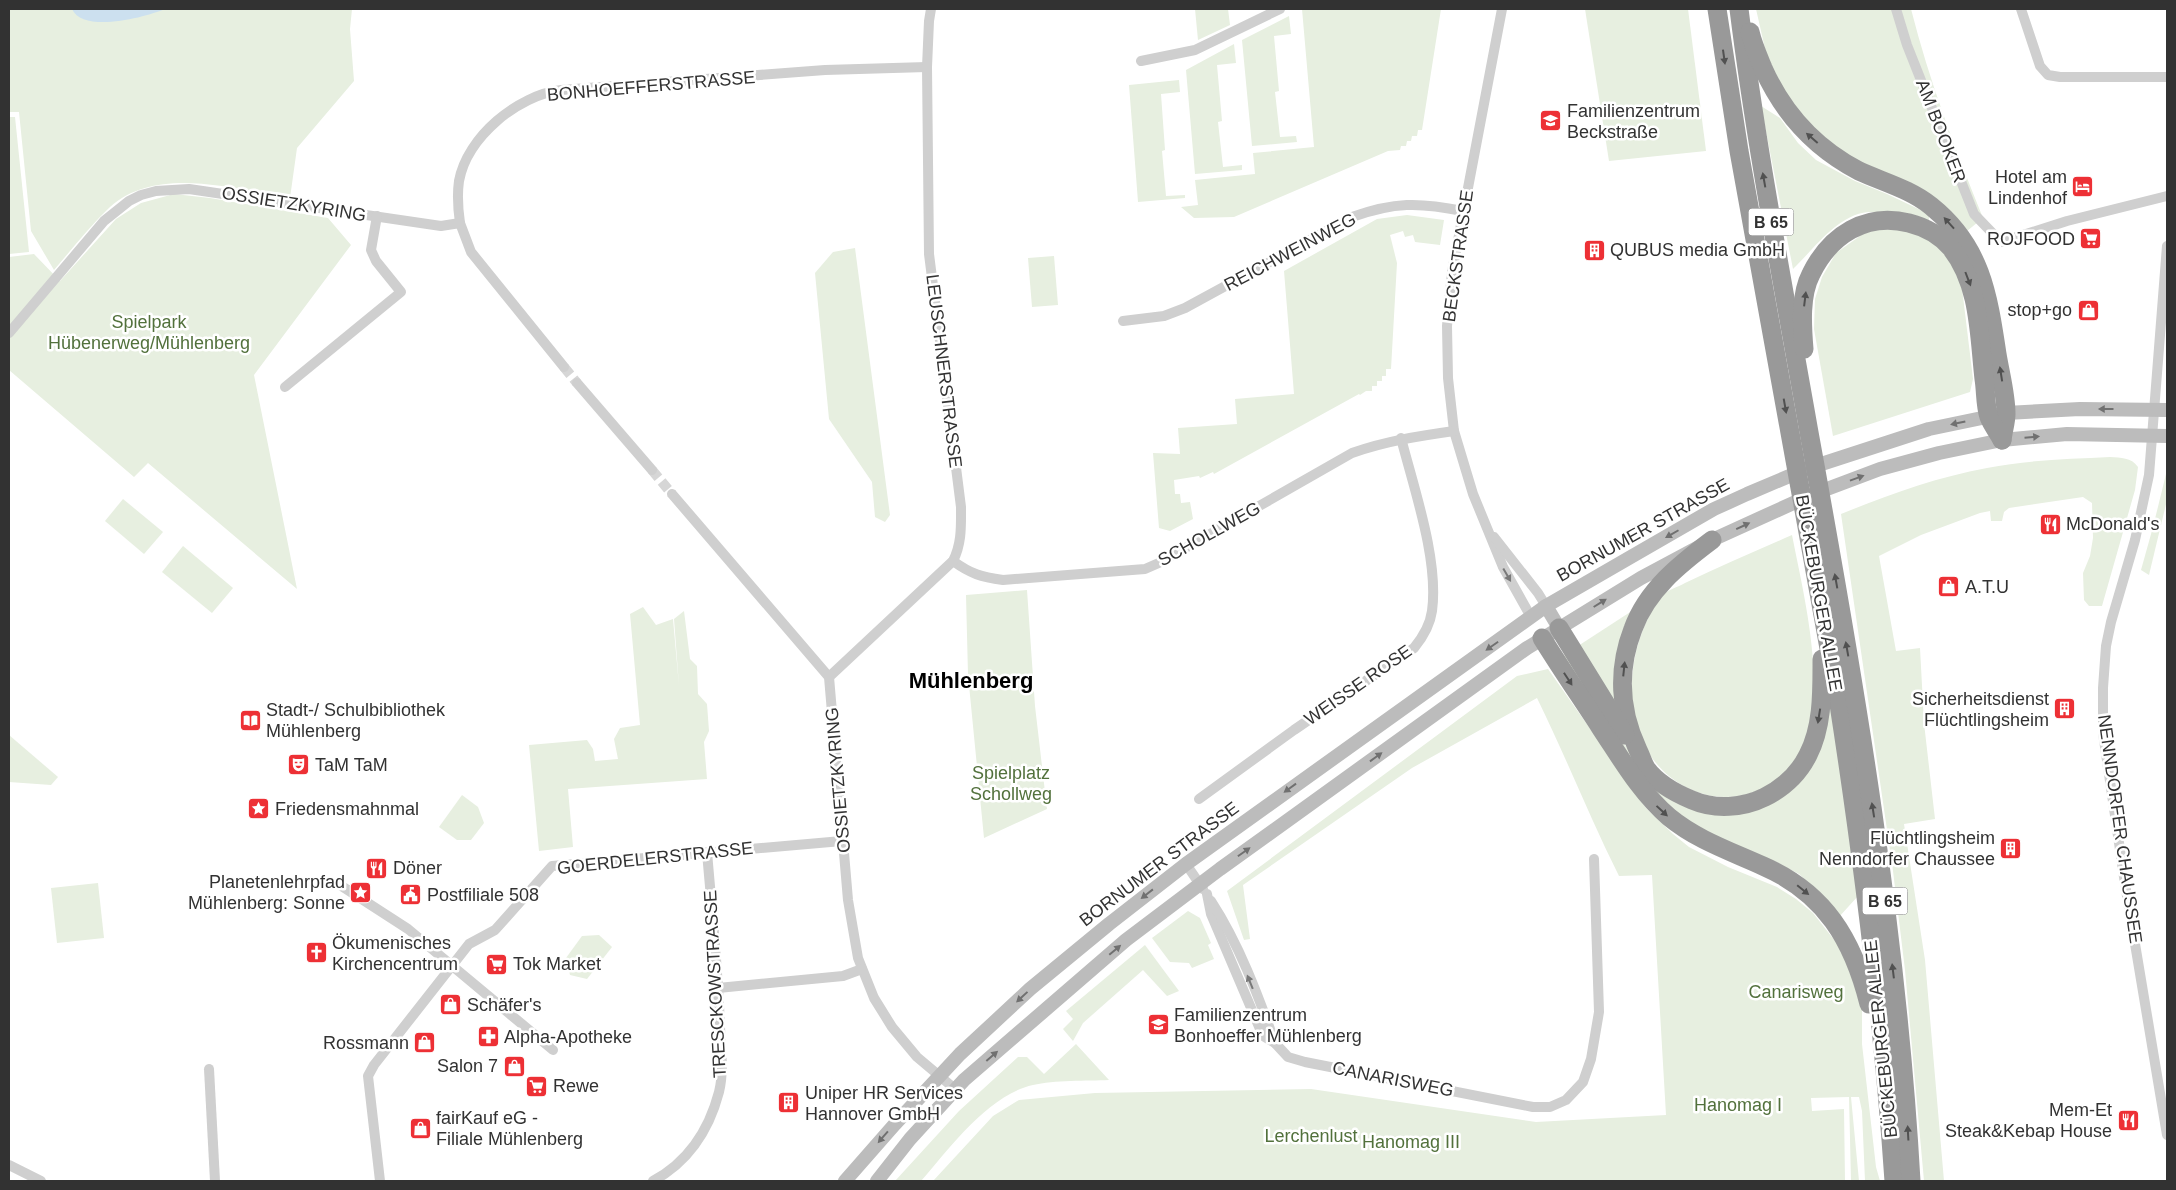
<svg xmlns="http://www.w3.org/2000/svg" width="2176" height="1190" font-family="Helvetica,sans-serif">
<rect width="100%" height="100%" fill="#fff"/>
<g fill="#e7efe0">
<path d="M9,9H352L350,29L354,81L297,148L290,198C233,189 157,165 110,207C90,226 72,249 54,270L31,231L19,112H9Z"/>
<polygon points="1195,9 1228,9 1230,25 1198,40"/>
<polygon points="1302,9 1441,9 1422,130 1418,130 1417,136 1412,136 1411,141 1407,141 1406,146 1401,146 1400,150 1388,151 1234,217 1194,218 1181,207 1198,205 1195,180 1255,174 1253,153 1314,147"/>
<polygon points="1585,9 1688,9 1706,151 1609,161"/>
<path d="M1756,9H1911C1929,80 1955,149 1983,218L1967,231L1822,138L1788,101L1766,53Z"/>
<polygon points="1289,16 1291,34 1274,36 1279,91 1275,92 1280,137 1296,136 1297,142 1252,146 1242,40"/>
<polygon points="1234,44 1236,63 1217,65 1222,121 1218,122 1223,167 1242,165 1242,170 1195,174 1186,70"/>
<polygon points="1179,80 1180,92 1161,94 1165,150 1162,151 1166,196 1185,195 1185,198 1138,202 1129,85"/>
<path d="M1761,106L1780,118L1798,143L1816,160L1855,181L1887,194L1929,214V221C1909,217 1889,211 1868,212C1837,215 1814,249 1793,269Z"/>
<polygon points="9,117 15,117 29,252 9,254"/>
<polygon points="174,194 210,198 328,218 351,245 254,375 297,589 148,463 134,477 9,370 9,257 34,254 60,281 116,219 141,203"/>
<polygon points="1407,215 1444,220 1440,245 1415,242 1413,235 1405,237 1403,231 1390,235 1397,263 1391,369 1386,369 1386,376 1382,376 1382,381 1377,381 1377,386 1372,386 1372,391 1366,391 1360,395 1359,394 1214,474 1213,472 1200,478 1199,476 1174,480 1175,494 1180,494 1181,503 1190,502 1193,519 1170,531 1159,528 1153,453 1180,454 1178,428 1237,424 1235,399 1294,394 1284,271 1377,219"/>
<polygon points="1894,228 1915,232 1938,243 1961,280 1973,379 1970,392 1833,436 1814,329 1815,299 1822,277 1836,253 1867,231"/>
<polygon points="855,248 890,515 885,522 875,517 872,482 829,419 815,273 833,252"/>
<polygon points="1054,256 1058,305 1032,307 1028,258"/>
<path d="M2110,457C2121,458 2131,457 2138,467L2135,490L2102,606H2089L2084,600L2083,573L2090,556L2093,538L2092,503L2083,497L2009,508L2004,512L2002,521H1991L1990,511L1980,513L1921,535L1879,556L1896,651L1920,648L1924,723L1935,819L1904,824L1925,960L1944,1181H1924L1905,970L1893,871L1841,514C1888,495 1937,477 1987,468C2027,460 2069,459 2110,457Z"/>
<polygon points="2167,470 2167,500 2161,525 2154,523"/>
<polygon points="123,499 163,532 144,554 105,521"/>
<polygon points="2153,527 2160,529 2149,575 2141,570"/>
<path d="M1792,535C1803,591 1823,671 1809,727C1804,749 1792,769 1773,782C1727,814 1667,792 1643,743C1632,721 1630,693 1633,669C1636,644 1646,616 1662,596C1667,590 1678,587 1685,583C1720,566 1756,551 1792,535Z"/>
<polygon points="183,546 233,588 212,613 162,572"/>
<polygon points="1027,590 1035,706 1047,809 984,838 968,675 966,595"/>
<polygon points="643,607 656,625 673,619 679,686 674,619 684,611 690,659 697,666 698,694 707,704 709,731 704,742 707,779 568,789 573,847 539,851 529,745 587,740 593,749 595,761 618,759 614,739 620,728 640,725 630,614"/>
<polygon points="1638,607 1617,707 1578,646"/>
<polygon points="1565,655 1647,778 1663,793 1766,805 1830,705 1845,795 1858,896 1839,917 1823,896 1799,874 1776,862 1701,833 1654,793 1563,657"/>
<path d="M1548,669L1646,808L1673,834L1689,847L1728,867L1777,887L1796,899L1813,913L1839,946L1862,1000V1044L1876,1167L1880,1181H1865L1862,1111L1859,1097H1851L1859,1181H1851L1849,1097L1811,1098L1812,1111L1844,1109L1845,1181H933L993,1116L1019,1100L1095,1093L1311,1089L1536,1122L1666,1115L1652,875L1619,876C1590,818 1566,757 1537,698L1412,768L1243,885L1250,939L1244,940L1227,891L1517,676Z"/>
<polygon points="9,735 58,777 51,785 9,782"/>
<polygon points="462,795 478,807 484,823 471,840 457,840 439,827"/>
<polygon points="98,883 104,938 57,943 51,888"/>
<polygon points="1188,911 1200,918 1211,943 1208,945 1214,959 1192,968 1189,963 1170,962 1152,938"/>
<polygon points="599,935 612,947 587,979 570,975 566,958 582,936"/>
<polygon points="1145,945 1179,991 1167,996 1143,970 1083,1023 1073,1041 1063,1029 1073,1019 1066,1011"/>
<path d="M1076,1044L1109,1080C1087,1081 1054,1080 1033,1085C988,1095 950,1148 921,1181H895L959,1111L1018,1057H1027L1044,1074Z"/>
</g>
<path fill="#cce0ef" d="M72,9H165C146,17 83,34 72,9Z"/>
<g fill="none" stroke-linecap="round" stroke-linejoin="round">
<g stroke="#d6d6d6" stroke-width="10" stroke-dasharray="10 5" stroke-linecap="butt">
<polyline points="564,367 577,383"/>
<polyline points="652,470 672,494"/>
</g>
<g stroke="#cfcfcf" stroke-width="10">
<polyline points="1502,9 1452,272 1447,326 1448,378 1454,431 1473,494 1503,567 1531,617"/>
<polyline points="1896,9 1907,45 1974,214 2001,242 2067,221 2167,196"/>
<polyline points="2021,9 2040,66 2048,75 2060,77 2167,77"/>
<polyline points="1141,61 1195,50 1280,9"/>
<path d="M460,223C458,209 457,195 459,181C467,137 518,95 561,90L825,70L927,67"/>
<polyline points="2167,246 2149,475 2135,540 2111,622 2106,646 2103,688 2103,733 2125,884 2167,1135"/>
<path d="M1123,321L1164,316L1185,308L1352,217C1394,202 1419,202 1463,211"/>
<polyline points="9,333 104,221 129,201 141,195 156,191 189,189 441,226 460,223 471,252 564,367"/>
<polyline points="577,383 652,470"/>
<polyline points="285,387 401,292 376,261 371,250 377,216"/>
<polyline points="672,494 829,677 848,900 858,958 874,998 892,1027 917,1057 955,1089"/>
<polyline points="1494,537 1538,593 1546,606"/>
<path d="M953,561C971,574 981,577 1003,580L1145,569L1161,562L1352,453C1386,441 1419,436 1454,431"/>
<path d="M829,677L953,561C962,543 961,526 961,507L929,254L927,67L929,21L931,9"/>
<path d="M1199,799L1294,730L1414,648C1423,637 1430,626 1432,611C1439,560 1414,489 1401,438"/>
<polyline points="1186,864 1203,889"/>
<polyline points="340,885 408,929 553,1050"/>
<polyline points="1207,894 1211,914 1263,1036 1275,1043 1288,1057 1305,1062 1533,1107 1550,1107 1566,1100 1583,1082 1591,1059 1599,1012 1594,859"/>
<path d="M1211,901C1239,944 1258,995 1275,1043"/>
<polyline points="718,988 843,976 862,969"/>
<polyline points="209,1069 215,1181"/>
<polyline points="9,1165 41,1181"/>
<polyline points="380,1181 368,1076 374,1065 469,944 495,930 552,866 842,841"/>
<path d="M653,1181C688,1162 709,1130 719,1092C724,1072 721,1048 720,1027C718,969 712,911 707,852"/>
</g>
<g stroke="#bcbcbc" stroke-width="14">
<polyline points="1546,606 1559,628"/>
<polyline points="845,1181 895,1124 960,1054 1030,989 1109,924 1186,864 1546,606 1629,558 1714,509 1747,494 1806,469 1929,429 2006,413 2080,409 2167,410"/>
<polyline points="877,1181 910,1139 964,1080 1126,940 1220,869 1527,648 1641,578 1712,540 1811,495 1880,469 1939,453 2002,440 2067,434 2167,436"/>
</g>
<g stroke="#999" stroke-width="19">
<path d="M1717,9L1739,151L1838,698C1863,859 1883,1019 1894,1181"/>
<path d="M1739,9C1757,153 1785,295 1810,438C1855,684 1897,931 1911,1181"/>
<path d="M1750,32C1753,45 1758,56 1763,68C1783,113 1815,148 1859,171C1883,182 1910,189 1931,206C1981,246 1988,294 1997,354C2000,373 2006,394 2006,414C2006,422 2003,431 2002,440"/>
<path d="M1804,349C1802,325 1800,295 1811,274C1830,235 1866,212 1909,223C1925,227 1941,236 1951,248C1980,285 1979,335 1984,379C1986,391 1985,405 1989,417C1992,425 1998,432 2002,440"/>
<path d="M1712,540C1680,564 1647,590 1633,629C1617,670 1620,712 1638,750C1641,756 1643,763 1646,768C1657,783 1675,793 1692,800C1715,810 1743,808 1765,797C1783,788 1799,773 1808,755C1823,726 1822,691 1822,659"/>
<polyline points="1559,628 1625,735"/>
<path d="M1542,638C1561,669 1582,699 1602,730C1622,760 1641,793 1669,817C1697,840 1730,851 1763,866C1825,893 1853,940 1869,1004"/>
</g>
</g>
<defs><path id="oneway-solid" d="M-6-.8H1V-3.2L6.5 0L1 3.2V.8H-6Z" transform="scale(1.25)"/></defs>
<g fill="#515151">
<use href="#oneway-solid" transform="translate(1724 57) rotate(82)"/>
<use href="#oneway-solid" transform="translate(1812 138) rotate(-139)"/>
<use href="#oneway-solid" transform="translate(1764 180) rotate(-100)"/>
<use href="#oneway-solid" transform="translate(1949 223) rotate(-132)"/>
<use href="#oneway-solid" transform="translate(1968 279) rotate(69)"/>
<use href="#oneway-solid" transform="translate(1805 299) rotate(-83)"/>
<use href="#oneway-solid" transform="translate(2001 374) rotate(-99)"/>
<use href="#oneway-solid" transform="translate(1785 406) rotate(80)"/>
<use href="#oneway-solid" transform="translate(1836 581) rotate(-100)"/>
<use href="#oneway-solid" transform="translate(1847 649) rotate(-100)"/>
<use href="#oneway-solid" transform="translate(1624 669) rotate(-84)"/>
<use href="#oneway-solid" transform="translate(1568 679) rotate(57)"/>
<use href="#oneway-solid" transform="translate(1819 716) rotate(99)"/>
<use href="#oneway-solid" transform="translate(1873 810) rotate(-99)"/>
<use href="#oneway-solid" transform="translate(1662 811) rotate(43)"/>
<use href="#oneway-solid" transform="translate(1803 890) rotate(39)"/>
<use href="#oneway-solid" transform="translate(1893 971) rotate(-97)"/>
<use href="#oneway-solid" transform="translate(1908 1133) rotate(-93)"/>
</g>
<g fill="#707070">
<use href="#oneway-solid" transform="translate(2106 409) rotate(-180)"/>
<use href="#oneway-solid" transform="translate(1958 423) rotate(168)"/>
<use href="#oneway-solid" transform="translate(2032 437) rotate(-5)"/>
<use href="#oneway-solid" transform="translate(1857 478) rotate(-20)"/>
<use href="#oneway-solid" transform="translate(1743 526) rotate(-25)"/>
<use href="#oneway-solid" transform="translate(1672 534) rotate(150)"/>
<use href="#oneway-solid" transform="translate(1600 603) rotate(-32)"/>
<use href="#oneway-solid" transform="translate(1492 646) rotate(145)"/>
<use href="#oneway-solid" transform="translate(1376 757) rotate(-36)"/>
<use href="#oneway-solid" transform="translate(1290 788) rotate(144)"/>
<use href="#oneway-solid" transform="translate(1244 852) rotate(-35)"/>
<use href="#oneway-solid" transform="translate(1147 894) rotate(142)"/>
<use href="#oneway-solid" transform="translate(1115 950) rotate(-40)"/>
<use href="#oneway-solid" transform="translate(1022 997) rotate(137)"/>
<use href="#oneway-solid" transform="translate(992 1056) rotate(-41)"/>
<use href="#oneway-solid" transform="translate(883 1137) rotate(131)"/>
</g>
<g fill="#797979">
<use href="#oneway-solid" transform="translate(1507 575) rotate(60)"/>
<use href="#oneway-solid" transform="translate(1250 982) rotate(-112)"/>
</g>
<defs>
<symbol id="school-square" viewBox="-11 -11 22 22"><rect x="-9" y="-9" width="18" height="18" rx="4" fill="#ed3035" stroke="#fff"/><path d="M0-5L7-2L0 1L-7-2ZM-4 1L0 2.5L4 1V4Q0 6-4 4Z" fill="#fff"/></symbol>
<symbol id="hotel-square" viewBox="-11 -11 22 22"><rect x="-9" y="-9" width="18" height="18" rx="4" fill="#ed3035" stroke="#fff"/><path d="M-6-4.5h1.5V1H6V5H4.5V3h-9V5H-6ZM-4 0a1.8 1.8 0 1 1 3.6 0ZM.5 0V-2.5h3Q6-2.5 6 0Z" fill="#fff"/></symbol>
<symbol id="supermarket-square" viewBox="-11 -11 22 22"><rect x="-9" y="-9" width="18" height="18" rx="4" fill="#ed3035" stroke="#fff"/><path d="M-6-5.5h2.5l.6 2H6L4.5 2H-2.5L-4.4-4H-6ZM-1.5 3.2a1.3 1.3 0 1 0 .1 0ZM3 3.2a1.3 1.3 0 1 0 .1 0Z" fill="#fff"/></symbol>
<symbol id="building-square" viewBox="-11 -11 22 22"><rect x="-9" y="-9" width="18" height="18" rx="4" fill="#ed3035" stroke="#fff"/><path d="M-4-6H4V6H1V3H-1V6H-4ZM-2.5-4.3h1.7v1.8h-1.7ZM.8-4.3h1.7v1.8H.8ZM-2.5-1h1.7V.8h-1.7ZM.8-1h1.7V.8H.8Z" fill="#fff"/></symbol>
<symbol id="shop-square" viewBox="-11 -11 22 22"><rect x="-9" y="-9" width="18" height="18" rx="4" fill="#ed3035" stroke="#fff"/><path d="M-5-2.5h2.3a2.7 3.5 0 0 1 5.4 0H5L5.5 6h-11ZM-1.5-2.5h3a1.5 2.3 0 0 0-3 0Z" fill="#fff"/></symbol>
<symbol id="restaurant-square" viewBox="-11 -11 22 22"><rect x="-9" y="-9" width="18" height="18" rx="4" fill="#ed3035" stroke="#fff"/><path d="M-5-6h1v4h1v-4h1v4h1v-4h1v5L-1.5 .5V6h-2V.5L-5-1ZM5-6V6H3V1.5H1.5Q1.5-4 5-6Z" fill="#fff"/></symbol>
<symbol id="library-square" viewBox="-11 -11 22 22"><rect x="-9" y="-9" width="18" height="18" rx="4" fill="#ed3035" stroke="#fff"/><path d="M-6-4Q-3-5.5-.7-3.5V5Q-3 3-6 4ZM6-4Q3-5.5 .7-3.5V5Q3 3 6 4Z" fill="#fff"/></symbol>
<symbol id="theatre-square" viewBox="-11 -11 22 22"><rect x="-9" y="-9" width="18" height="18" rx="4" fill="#ed3035" stroke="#fff"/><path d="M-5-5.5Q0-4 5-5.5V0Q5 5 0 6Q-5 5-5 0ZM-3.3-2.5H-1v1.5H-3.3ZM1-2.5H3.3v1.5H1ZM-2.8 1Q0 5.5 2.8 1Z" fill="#fff"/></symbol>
<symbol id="sight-square" viewBox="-11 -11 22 22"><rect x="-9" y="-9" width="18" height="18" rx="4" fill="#ed3035" stroke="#fff"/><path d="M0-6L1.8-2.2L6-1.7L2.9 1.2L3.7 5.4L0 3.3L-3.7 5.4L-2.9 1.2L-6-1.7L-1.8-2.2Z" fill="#fff"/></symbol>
<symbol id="civic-square" viewBox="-11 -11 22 22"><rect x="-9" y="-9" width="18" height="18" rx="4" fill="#ed3035" stroke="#fff"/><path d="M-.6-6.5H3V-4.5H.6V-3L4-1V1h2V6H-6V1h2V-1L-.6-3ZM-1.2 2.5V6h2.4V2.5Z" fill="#fff"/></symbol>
<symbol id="church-square" viewBox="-11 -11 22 22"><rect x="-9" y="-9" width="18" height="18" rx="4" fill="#ed3035" stroke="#fff"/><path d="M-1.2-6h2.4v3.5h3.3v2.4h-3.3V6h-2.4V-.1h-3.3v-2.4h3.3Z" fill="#fff"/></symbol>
<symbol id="pharmacy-square" viewBox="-11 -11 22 22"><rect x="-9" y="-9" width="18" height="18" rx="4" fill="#ed3035" stroke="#fff"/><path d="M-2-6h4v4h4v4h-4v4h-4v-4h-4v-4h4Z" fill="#fff"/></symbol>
</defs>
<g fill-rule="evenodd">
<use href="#school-square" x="1538" y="108" width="25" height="25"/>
<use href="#hotel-square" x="2070" y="174" width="25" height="25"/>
<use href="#supermarket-square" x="2078" y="226" width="25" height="25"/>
<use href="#building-square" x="1582" y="238" width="25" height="25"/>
<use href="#shop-square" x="2076" y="298" width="25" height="25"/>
<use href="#restaurant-square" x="2038" y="512" width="25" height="25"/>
<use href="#shop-square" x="1936" y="574" width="25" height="25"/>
<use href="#building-square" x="2052" y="696" width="25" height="25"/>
<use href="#library-square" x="238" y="708" width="25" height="25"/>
<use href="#theatre-square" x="286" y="752" width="25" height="25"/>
<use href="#sight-square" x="246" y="796" width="25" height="25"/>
<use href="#building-square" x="1998" y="836" width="25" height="25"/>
<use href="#restaurant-square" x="364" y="856" width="25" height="25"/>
<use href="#sight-square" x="348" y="880" width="25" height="25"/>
<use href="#civic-square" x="398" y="882" width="25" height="25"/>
<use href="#church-square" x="304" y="940" width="25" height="25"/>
<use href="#supermarket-square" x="484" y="952" width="25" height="25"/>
<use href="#shop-square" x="438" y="992" width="25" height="25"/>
<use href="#school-square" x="1146" y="1012" width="25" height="25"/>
<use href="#pharmacy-square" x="476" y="1024" width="25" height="25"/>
<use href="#shop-square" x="412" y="1030" width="25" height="25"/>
<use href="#shop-square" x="502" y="1054" width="25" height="25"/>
<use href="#supermarket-square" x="524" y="1074" width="25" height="25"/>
<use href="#building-square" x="776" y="1090" width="25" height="25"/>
<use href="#restaurant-square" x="2116" y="1108" width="25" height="25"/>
<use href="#shop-square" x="408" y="1116" width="25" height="25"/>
</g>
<g text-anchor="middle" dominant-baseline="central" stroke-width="5" stroke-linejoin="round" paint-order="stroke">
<g fill="#fff" stroke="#707070" stroke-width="1">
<rect x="1748.5" y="208.5" width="45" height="27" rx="4"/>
<rect x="1862.5" y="887.5" width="45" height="27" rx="4"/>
</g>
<g font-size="16" font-weight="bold" fill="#323232">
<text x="1771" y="222">B 65</text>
<text x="1885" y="901">B 65</text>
</g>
<g font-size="18" fill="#323232" stroke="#fff">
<text transform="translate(651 86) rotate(-5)">BONHOEFFERSTRASSE</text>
<text transform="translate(1941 131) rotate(69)">AM BOOKER</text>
<text transform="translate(294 204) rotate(9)">OSSIETZKYRING</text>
<text transform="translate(1290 252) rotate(-28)">REICHWEINWEG</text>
<text transform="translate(1458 256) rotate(-82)">BECKSTRASSE</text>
<text transform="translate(944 371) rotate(83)">LEUSCHNERSTRASSE</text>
<text transform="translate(1643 530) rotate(-29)">BORNUMER STRASSE</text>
<text transform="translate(1209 534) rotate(-29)">SCHOLLWEG</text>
<text transform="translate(1819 593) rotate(80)">BÜCKEBURGER ALLEE</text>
<text transform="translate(1358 685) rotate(-35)">WEISSE ROSE</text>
<text transform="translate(838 780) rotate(-95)">OSSIETZKYRING</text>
<text transform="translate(2120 829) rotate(82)">NENNDORFER CHAUSSEE</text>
<text transform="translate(655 858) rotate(-6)">GOERDELERSTRASSE</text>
<text transform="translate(1159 864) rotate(-37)">BORNUMER STRASSE</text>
<text transform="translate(715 984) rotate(-93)">TRESCKOWSTRASSE</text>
<text transform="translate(1881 1039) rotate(-96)">BÜCKEBURGER ALLEE</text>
<text transform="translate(1393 1079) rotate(11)">CANARISWEG</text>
</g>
<g font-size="18" fill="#323232" stroke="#fff" text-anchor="start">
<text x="1567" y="111">Familienzentrum<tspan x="1567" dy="21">Beckstraße</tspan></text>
<text x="2067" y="177" text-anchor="end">Hotel am<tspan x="2067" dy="21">Lindenhof</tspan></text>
<text x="2075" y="239" text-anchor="end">ROJFOOD</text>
<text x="1610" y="250">QUBUS media GmbH</text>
<text x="2072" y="310" text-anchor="end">stop+go</text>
<text x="2066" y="524">McDonald's</text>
<text x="1965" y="587">A.T.U</text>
<text x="2049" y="699" text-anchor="end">Sicherheitsdienst<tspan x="2049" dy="21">Flüchtlingsheim</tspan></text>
<text x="266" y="710">Stadt-/ Schulbibliothek<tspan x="266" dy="21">Mühlenberg</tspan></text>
<text x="315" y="765">TaM TaM</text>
<text x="275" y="809">Friedensmahnmal</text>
<text x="1995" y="838" text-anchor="end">Flüchtlingsheim<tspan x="1995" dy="21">Nenndorfer Chaussee</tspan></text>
<text x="393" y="868">Döner</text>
<text x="345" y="882" text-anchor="end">Planetenlehrpfad<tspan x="345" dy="21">Mühlenberg: Sonne</tspan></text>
<text x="427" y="895">Postfiliale 508</text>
<text x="332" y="943">Ökumenisches<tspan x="332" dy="21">Kirchencentrum</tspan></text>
<text x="513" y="964">Tok Market</text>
<text x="467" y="1005">Schäfer's</text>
<text x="1174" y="1015">Familienzentrum<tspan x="1174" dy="21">Bonhoeffer Mühlenberg</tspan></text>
<text x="504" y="1037">Alpha-Apotheke</text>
<text x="409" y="1043" text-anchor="end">Rossmann</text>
<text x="498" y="1066" text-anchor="end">Salon 7</text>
<text x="553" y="1086">Rewe</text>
<text x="805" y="1093">Uniper HR Services<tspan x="805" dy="21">Hannover GmbH</tspan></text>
<text x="2112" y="1110" text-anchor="end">Mem-Et<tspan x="2112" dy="21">Steak&amp;Kebap House</tspan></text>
<text x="436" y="1118">fairKauf eG -<tspan x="436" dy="21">Filiale Mühlenberg</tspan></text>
</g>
<g font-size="18" fill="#52713c" stroke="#fff">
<text x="149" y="322">Spielpark<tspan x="149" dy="21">Hübenerweg/Mühlenberg</tspan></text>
<text x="1011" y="773">Spielplatz<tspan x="1011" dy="21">Schollweg</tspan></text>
<text x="1796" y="992">Canarisweg</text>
<text x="1738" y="1105">Hanomag I</text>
<text x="1311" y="1136">Lerchenlust</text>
<text x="1411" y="1142">Hanomag III</text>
</g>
<g font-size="22" font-weight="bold" fill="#000" stroke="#fff">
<text x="971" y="680">Mühlenberg</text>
</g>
</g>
<rect width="2176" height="1190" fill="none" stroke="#323232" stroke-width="20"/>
</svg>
